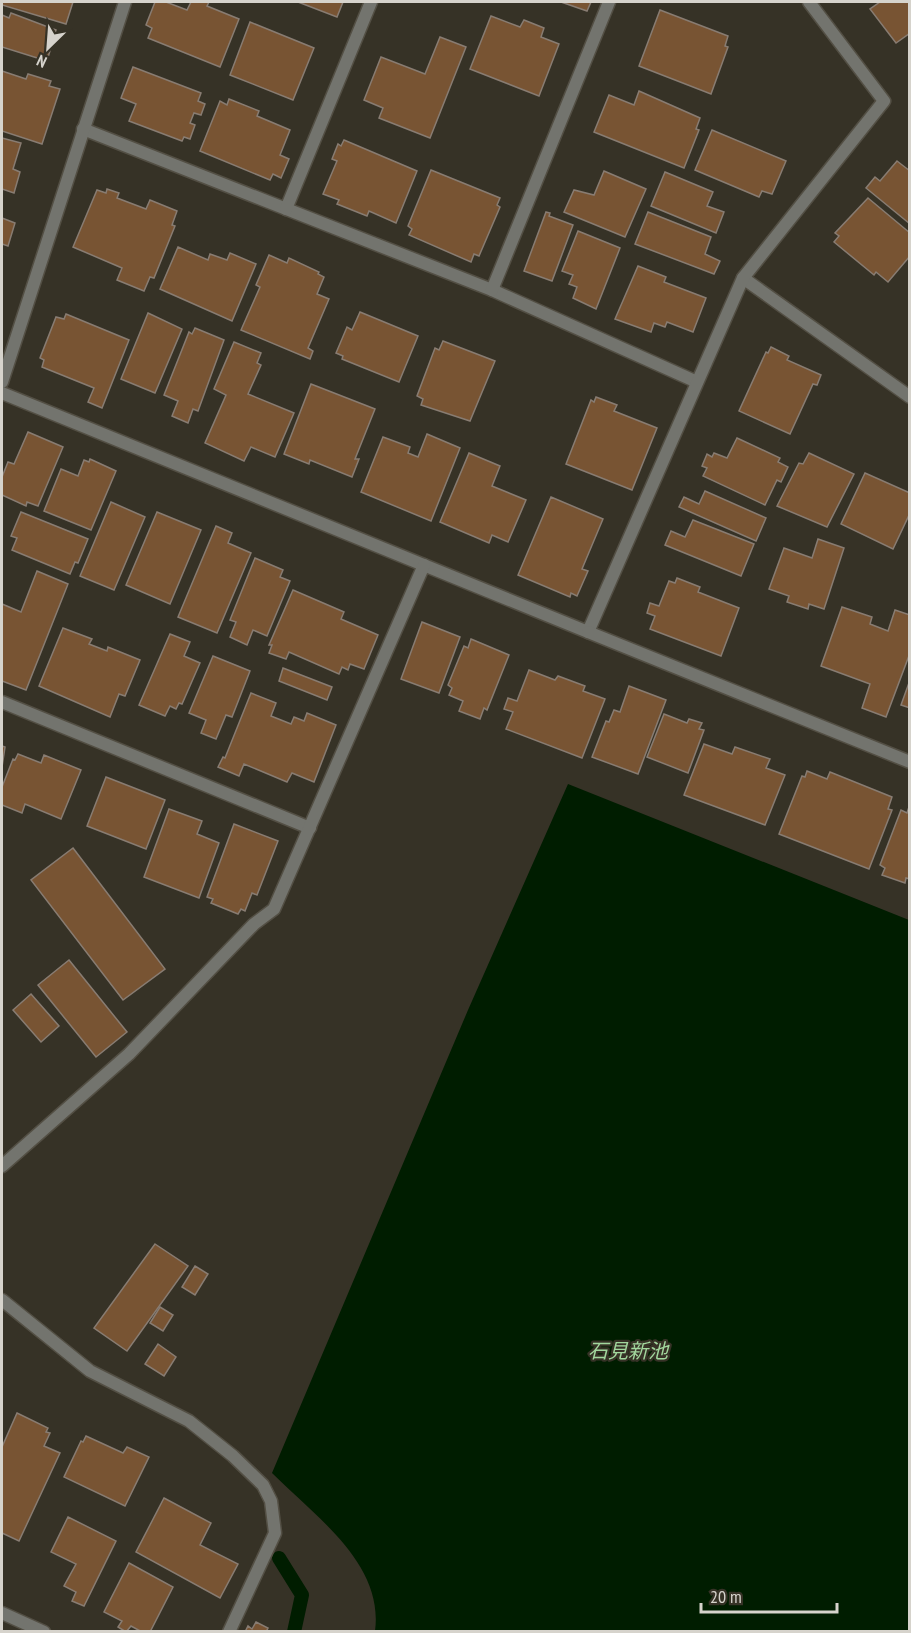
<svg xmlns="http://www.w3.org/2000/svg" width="911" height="1633" font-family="'PT Sans Narrow','Noto Sans JP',sans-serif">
<rect width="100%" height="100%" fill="#363226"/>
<path fill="#001d00" d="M568,784L909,920V1631H375C384,1564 316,1517 272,1473L468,1010Z"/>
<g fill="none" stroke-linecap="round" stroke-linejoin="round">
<polyline stroke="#001d00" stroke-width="14" points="279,1558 302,1595 294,1632"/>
</g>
<g fill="#785433" stroke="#887c72" stroke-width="1.5">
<polygon points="2,2 73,2 66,24 2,5"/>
<polygon points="155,2 166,2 187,10 191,2 209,2 207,6 239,19 220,67 148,38 152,28 146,25"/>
<polygon points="298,2 343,2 337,17"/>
<polygon points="561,2 591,2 587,11"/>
<polygon points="880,2 910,2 910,33 896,43 870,9"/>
<polygon points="660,10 728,36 725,46 728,47 711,94 639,66"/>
<polygon points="11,13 56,30 47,61 2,47 2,15 9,18"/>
<polygon points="491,16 520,27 524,20 544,28 541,37 559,44 539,96 470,69"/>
<polygon points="250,22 314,48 293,100 230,75"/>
<polygon points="440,37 466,47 430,138 379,118 383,108 364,100 381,57 425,74"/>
<polygon points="133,67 201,93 198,101 205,104 201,115 194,113 190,123 195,125 190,139 184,137 182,141 129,121 136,104 121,98"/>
<polygon points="2,71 26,79 28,74 51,81 49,86 60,89 42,144 2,131"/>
<polygon points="639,91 700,118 696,129 699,130 684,168 594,132 609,95 634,105"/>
<polygon points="229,99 259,111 257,116 290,130 280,155 289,159 281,178 273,174 270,180 200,151 220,101 227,105"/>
<polygon points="712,130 786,161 772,194 762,191 759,197 695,170"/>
<polygon points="2,138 21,143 13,169 20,172 14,193 2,189"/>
<polygon points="344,140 417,171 396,223 369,211 367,216 337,204 339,200 323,194 337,161 332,159 338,144 341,146"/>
<polygon points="897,161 910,171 910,224 866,188 875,177 880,181"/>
<polygon points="431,170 500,198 497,205 500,207 479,256 474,254 471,262 409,235 412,229 408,226"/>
<polygon points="604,171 646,189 625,237 564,212 574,190 594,195"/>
<polygon points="665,172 713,192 707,206 724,212 716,233 651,206"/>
<polygon points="107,189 119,193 117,198 146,209 150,200 177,211 172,225 175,226 154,278 150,277 144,291 117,280 122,268 73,247 97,190 106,193"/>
<polygon points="868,198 910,233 910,256 888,282 876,272 874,275 834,242 839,236 835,233"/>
<polygon points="546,212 550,213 549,216 573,225 552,281 524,271"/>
<polygon points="648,212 711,237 705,254 720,261 714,274 635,244"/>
<polygon points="2,218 15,223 8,246 2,244"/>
<polygon points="578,231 620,248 596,309 573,298 577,287 569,284 573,275 562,271"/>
<polygon points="178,247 208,260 210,254 227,260 230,253 256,264 232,321 160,289"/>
<polygon points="269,255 287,263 289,258 319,272 318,274 324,277 317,294 329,299 308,348 313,351 310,359 241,330 260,287 256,285"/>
<polygon points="638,266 666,277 664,282 706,298 693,332 667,322 665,327 654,323 651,332 615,319"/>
<polygon points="360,312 418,336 399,382 342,359 343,356 336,353 347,327 352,330"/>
<polygon points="148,313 182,329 155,393 121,379"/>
<polygon points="66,314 129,340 102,408 88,402 94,388 42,367 44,360 40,358 56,317 64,319"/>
<polygon points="195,328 224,340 198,411 193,409 188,423 172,416 178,401 164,395 189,332 192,334"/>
<polygon points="443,341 495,361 470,421 421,405 423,399 417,396 435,348 439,350"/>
<polygon points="234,342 261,353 257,363 261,365 248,394 294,413 275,457 251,447 244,461 205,443 226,395 214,389"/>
<polygon points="771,347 789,356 787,360 821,375 817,385 813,384 790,434 739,411 766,352 768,353"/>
<polygon points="311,384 375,409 355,459 359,459 352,477 310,460 309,464 284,454"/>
<polygon points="596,397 617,405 614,411 657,428 632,490 566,464 591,400 594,402"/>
<polygon points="28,432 63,447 38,506 27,502 26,506 2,495 2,477 8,462 14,464"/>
<polygon points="427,434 460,448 431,521 361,492 383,437 410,447 408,453 418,457"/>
<polygon points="737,438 780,458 778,462 788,467 781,482 777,480 765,505 703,476 707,468 702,466 707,454 712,457 714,453 727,458"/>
<polygon points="469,453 500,466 492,486 526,500 508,542 492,535 489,543 440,522"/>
<polygon points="809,453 854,474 827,527 777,506 799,463 803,464"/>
<polygon points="90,459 116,471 91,530 44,511 61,469 78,476 84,460 89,462"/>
<polygon points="865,473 910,493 910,513 893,549 841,524"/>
<polygon points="705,491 766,518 756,541 679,507 684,497 699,504"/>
<polygon points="551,497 603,519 582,569 588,571 577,596 571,593 570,597 518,575"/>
<polygon points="111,502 145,517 114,590 80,576"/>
<polygon points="21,512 88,539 78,563 75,562 70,574 12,550 17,538 11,536"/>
<polygon points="157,512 201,530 170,604 126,585"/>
<polygon points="693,520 754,544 741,576 665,545 671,531 685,537"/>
<polygon points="216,526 232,533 228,543 251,553 217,633 178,617"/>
<polygon points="818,539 844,548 824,609 809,604 808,609 787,602 789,596 769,589 784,548 812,558"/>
<polygon points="255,558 283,570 280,577 290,581 267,636 253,630 247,645 230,637 236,622 230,620"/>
<polygon points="37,571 68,584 26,690 2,681 2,604 21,612"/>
<polygon points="677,578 700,587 698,592 739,608 721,656 650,629 655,616 647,613 650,603 659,606 669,581 675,583"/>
<polygon points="293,590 344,612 341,619 378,635 364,669 350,664 348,670 342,667 339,674 289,652 286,659 269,653 272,645 269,645"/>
<polygon points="842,607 872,617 870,624 888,631 895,610 910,615 910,653 886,717 862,708 870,684 821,666"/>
<polygon points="422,622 460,637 439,693 401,679"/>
<polygon points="63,628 92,639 89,644 107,651 108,647 140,660 125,696 119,694 110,717 39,686"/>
<polygon points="170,634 190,642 184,656 200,663 182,704 179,703 176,709 170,706 165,716 139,705"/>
<polygon points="471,639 509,655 487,710 484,708 480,719 459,711 463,701 449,695 452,688 448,685 464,646 468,648"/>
<polygon points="213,656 250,671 232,717 226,715 216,739 201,733 206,720 189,713"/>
<polygon points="283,668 332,687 327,700 279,681"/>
<polygon points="529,670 555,680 558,676 585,686 583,691 605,699 582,758 506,729 513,712 504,709 508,698 517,701"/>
<polygon points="910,680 910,708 901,705"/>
<polygon points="629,686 666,700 638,774 592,757 606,721 609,722 614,710 620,712"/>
<polygon points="251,693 276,703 271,716 291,724 294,717 304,721 307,713 336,725 314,782 292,773 287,782 244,764 239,776 218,767 223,757 225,758"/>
<polygon points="664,714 687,723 689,719 702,723 699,729 704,730 688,773 647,757"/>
<polygon points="704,744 732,754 735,747 770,759 766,768 785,775 765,825 684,795"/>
<polygon points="2,746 5,747 2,767"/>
<polygon points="18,754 41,763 44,755 81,770 61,819 25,804 22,813 2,805 2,787 13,759 15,760"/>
<polygon points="807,771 827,779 830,772 892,797 888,809 892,810 869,869 779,834 802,776 805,777"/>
<polygon points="106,777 165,800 146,849 87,826"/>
<polygon points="909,807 910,879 906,878 905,883 882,875 885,868 880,865 901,810 907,813"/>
<polygon points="169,809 202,821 197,834 219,843 199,898 144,877"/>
<polygon points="234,824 278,841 257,895 252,893 245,911 241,909 238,914 211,903 213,899 207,897"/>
<polygon points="73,848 165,969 123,1000 31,880"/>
<polygon points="69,960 127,1032 96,1057 38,985"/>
<polygon points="31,994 59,1026 41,1042 13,1010"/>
<polygon points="155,1244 188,1266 127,1351 94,1328"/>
<polygon points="195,1266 208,1274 195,1295 182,1287"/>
<polygon points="160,1307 173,1315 163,1331 150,1323"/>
<polygon points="158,1344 176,1357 164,1376 145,1364"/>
<polygon points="17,1413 48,1428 46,1432 50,1433 44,1446 60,1453 19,1541 2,1533 2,1447"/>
<polygon points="86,1436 123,1453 127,1447 149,1457 125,1506 64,1477 81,1441 83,1442"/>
<polygon points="164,1498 211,1523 200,1545 238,1564 220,1598 136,1552"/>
<polygon points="68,1517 116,1541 84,1606 72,1601 76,1592 64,1586 76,1564 51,1552"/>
<polygon points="129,1563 173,1587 150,1632 142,1632 131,1626 126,1632 118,1627 122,1621 104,1612"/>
<polygon points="256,1622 268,1628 266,1632 245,1632 248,1626 252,1629"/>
</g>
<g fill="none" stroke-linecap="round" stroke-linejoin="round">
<defs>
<g id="street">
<polyline points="83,129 492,290 697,382"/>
<polyline points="286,209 371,2"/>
<polyline points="743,278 910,397"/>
<polyline points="492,290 609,2"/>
<polyline points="2,382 125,2"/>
<polyline points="2,393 588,632 743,278 884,101 809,2"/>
<polyline points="588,632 910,762"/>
<polyline points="2,702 310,828"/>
<polyline points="2,1166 129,1054 254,924 274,909 424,565"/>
<polyline points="2,1300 90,1371 189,1421 233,1456 263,1485 271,1501 275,1533 229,1632"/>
<polyline points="2,1613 44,1632"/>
</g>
</defs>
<use href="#street" stroke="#534f44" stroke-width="15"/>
<use href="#street" stroke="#73746e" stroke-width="12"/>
</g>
<g text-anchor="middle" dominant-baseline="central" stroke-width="4.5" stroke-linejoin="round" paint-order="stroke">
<g font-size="20" font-style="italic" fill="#a2d79d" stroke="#363226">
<text x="628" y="1351">石見新池</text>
</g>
</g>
<rect width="911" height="1633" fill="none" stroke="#d6d3cc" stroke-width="6"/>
<g transform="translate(48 48) rotate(205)" stroke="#363226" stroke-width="4.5" paint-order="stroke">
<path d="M0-4.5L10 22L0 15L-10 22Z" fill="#d6d3cc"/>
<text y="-9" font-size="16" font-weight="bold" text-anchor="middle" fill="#d6d3cc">N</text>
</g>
<path d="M701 1603v9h136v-9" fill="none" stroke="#d6d3cc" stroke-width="3"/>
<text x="710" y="1603" font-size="18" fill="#d6d3cc" stroke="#363226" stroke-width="4.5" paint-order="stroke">20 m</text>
</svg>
